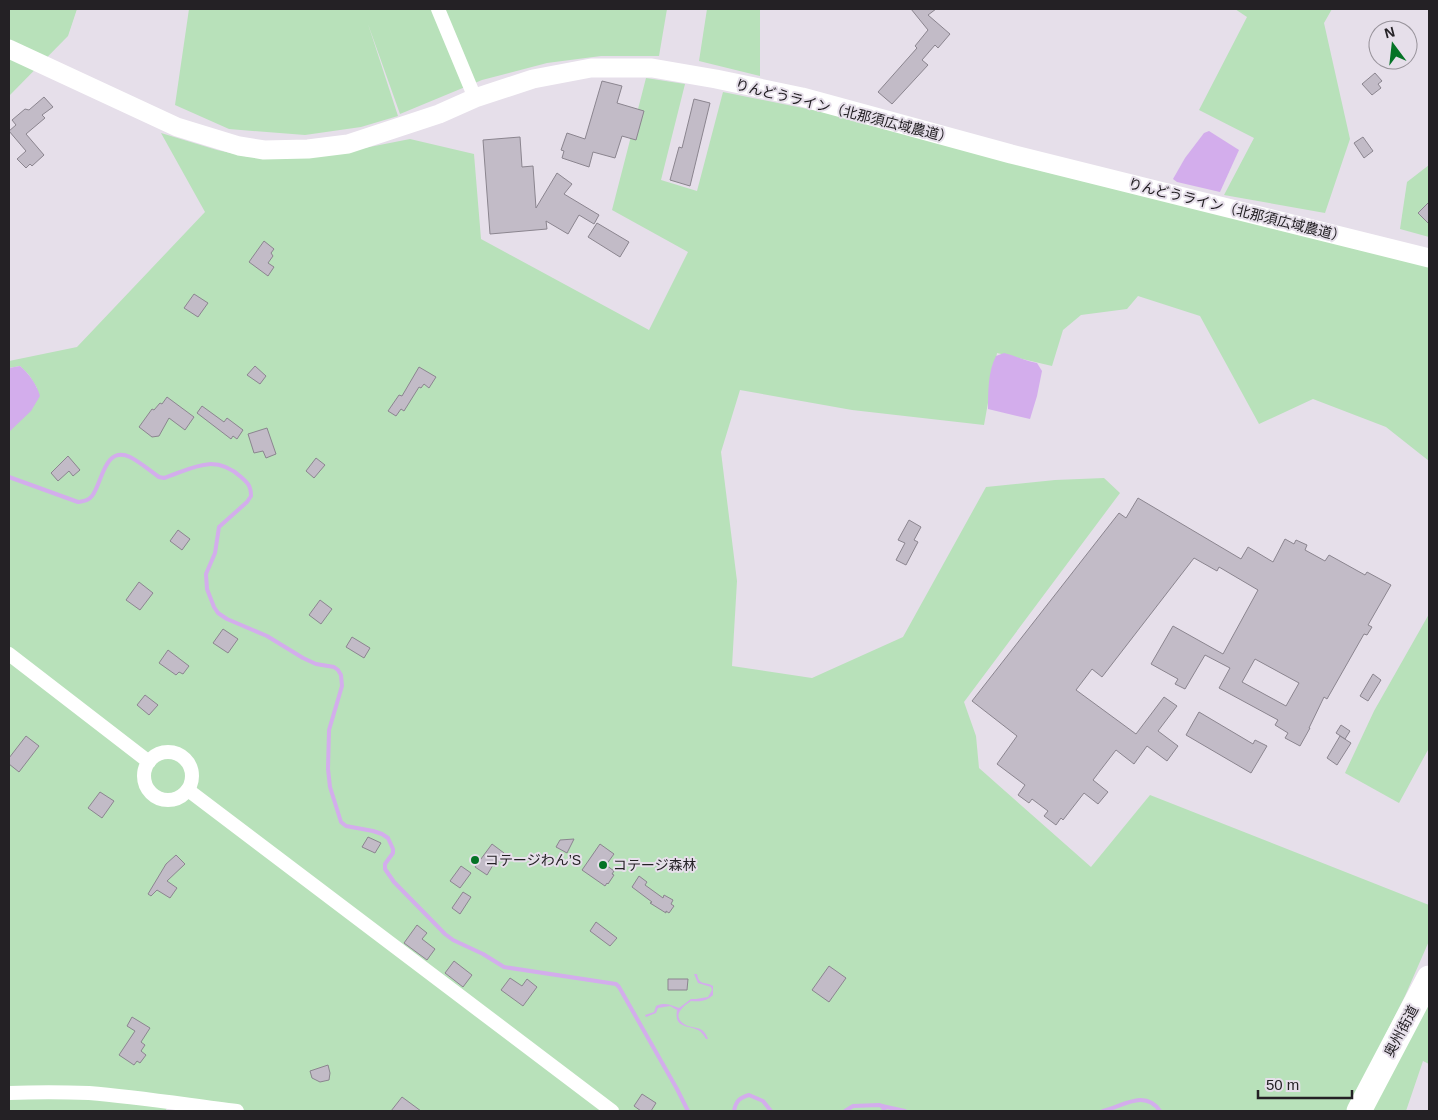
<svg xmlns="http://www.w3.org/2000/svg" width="1438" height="1120" font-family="Arial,'Noto Sans JP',sans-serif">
<rect width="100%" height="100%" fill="#e6dfea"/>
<g fill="#b8e1ba">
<polygon points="9,9 77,9 68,36 9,96"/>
<polygon points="189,9 667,9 659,56 601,56 547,63 482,80 400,114 368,24 398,116 361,127 305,135 229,129 175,105"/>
<polygon points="707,9 760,9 760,76 699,61"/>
<polygon points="1235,9 1332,9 1324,23 1350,139 1325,213 1224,195 1254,138 1199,110 1247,17"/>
<polygon points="646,78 685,84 661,180 697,191 723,92 857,119 1429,267 1429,461 1386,427 1313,399 1259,424 1200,316 1138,296 1127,309 1081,315 1063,330 1052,366 997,353 984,425 852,410 740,390 721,452 737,581 732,666 812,678 903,637 986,487 1055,480 1104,478 1120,493 964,702 976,736 979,768 1091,867 1150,795 1429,905 1429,941 1405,996 1347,1111 210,1111 168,1107 165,1111 9,1111 9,432 37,388 29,375 20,366 9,368 9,361 77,347 205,212 161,133 217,150 249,157 329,155 410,139 474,154 481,239 649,330 688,252 612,210"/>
<polygon points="1429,165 1429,237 1400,229 1407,182"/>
<polygon points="1429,614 1429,748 1399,803 1345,773 1374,711"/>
<polygon points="1428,1005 1429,1064 1423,1061 1406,1111 1370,1111"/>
</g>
<g fill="#d3adec">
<polygon points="1209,131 1239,150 1220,192 1177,182 1173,179 1185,158 1204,133"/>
<path d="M1004,353C1016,356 1025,361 1037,363L1042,371L1037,396L1030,419L988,409C988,392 988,371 996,356Z"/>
<path d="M20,366C29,374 36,383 40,396L31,411L9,432V368Z"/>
<path d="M694,974H697C699,986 705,981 713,986V995C707,1001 700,1002 691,1001C684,1006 671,1015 684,1024C693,1030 703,1024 708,1039H706C704,1036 702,1032 698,1030C687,1025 674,1028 677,1010L670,1006L658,1008L656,1013L646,1017L645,1015L654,1012L656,1006C665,1002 670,1005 679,1008L691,999H696L708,997L712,990L711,987L698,983Z"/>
</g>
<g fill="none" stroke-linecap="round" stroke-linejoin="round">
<g stroke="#d3adec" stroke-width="4">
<path d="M9,477L78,502C84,501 88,501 92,496C102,484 104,445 130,457C140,462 149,470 159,477L164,478C193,468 214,453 241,477C248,483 251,486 251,496L247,502L219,527L215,553L206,574L207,589L214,607L218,613L227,619L267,636L303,658L316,664L334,667L338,670L341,675L342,686L329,730L328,769L330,787L341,822L346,826L373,831L382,834L388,838L393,849V853L385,864V869L394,882L445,934L453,940L483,954L504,967L616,984L619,987L677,1089L688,1111"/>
<polyline points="882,1106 905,1111"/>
<path d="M734,1111C736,1101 739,1098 749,1095L763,1101L771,1111"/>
<polyline points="845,1111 853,1106 879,1105 882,1106 885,1111"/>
<path d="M1103,1111C1123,1106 1145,1089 1160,1111"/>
</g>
</g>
<g fill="#c2bbc7" stroke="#8b858f" fill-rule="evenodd">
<polygon points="911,9 936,9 928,15 950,34 938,48 935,45 922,60 928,65 892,104 878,92 917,48 915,46 928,30"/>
<polygon points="1375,73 1382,81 1378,84 1381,88 1372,95 1362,84"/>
<polygon points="602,81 622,86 617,103 644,111 636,140 622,136 615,158 593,152 589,167 562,158 564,151 561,150 567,133 585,139"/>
<polygon points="44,97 53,107 42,115 45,118 26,134 44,155 32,166 30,164 26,168 17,159 26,151 9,131 16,125 12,120 25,109 29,110"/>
<polygon points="694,99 710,103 690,186 670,180 679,147 682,148"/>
<polygon points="520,137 522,167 533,166 536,208 557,173 572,184 564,194 599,215 594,224 579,215 568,234 546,221 547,229 490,234 483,140"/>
<polygon points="1363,137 1373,151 1364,158 1354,143"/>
<polygon points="1429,202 1429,224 1418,213"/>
<polygon points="597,223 629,242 620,257 588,237"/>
<polygon points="264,241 274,249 271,253 273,256 268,263 274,267 268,276 249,262"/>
<polygon points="194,294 208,303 198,317 184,308"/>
<polygon points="255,366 266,376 260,384 247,375"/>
<polygon points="419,367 436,377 429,388 424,384 421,388 419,387 404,411 401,409 396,416 388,411 399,395 402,396"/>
<polygon points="167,397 194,417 185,430 169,418 159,436 152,437 139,427 152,409 154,410 160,403 162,404"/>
<polygon points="202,406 224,422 227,418 243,430 237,439 233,436 231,439 197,413"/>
<polygon points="267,428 276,454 266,458 263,451 254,453 248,434"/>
<polygon points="68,456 80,470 73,476 69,471 58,481 51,473"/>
<polygon points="316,458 325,465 314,478 306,471"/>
<path d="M1138,498L1241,559L1248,547L1273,562L1285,539L1294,544L1296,540L1307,545L1305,550L1325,561L1329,555L1365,575L1367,572L1391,585L1368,625L1372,627L1367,635L1364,634L1327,699L1324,697L1309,728H1310L1300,746L1285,738L1288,733L1275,725L1278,720L1219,688L1230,668L1205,655L1185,689L1175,684L1178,679L1151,664L1173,626L1223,654L1258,590L1219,567L1217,571L1194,558L1102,677L1092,669L1076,690L1136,734L1164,697L1177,706L1158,731L1178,746L1167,761L1147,746L1134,764L1116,750L1093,780L1108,792L1098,804L1084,793L1063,820L1061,818L1056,825L1044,816L1048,811L1032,799L1029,803L1018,795L1025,785L997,764L1017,736L972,701L1119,513L1126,518ZM1255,659L1299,683L1286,706L1242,682Z"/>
<polygon points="909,520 921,527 914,540 918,542 906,565 896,560 905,543 898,540"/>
<polygon points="178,530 190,539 182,550 170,541"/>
<polygon points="139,582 153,593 140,610 126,600"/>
<polygon points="320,600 332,609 321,624 309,615"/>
<polygon points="223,629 238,639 228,653 213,643"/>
<polygon points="352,637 370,648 364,658 346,647"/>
<polygon points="168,650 189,666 183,674 179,672 176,675 159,663"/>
<polygon points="1373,674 1381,680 1368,701 1360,696"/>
<polygon points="145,695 158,705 149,715 137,705"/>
<polygon points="1199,712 1253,744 1255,740 1267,746 1251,773 1186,735"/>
<polygon points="1341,725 1350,731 1345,739 1336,733"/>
<polygon points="26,736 39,746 19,772 9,764 9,758"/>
<polygon points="1340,736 1351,743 1337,765 1327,758"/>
<polygon points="100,792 114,801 102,818 88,808"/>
<polygon points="368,837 381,843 375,853 362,847"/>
<polygon points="574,839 567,853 556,847 560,840"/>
<polygon points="492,844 504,853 495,867 493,865 487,875 475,867"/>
<polygon points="600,844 614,854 606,865 614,871 612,874 614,875 608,884 607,883 605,886 582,870"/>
<polygon points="176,855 185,864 167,881 177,888 170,898 157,890 151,896 148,894 166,864"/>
<polygon points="461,866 471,873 460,888 450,881"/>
<polygon points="639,876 647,882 645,885 663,898 664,895 673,900 671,904 674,906 669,913 666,911 666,913 650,903 652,902 632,887"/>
<polygon points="463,892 471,897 460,914 452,908"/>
<polygon points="596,922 617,938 610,946 590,931"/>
<polygon points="417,925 427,933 422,939 435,949 427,960 404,943"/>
<polygon points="454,961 472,975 463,987 445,973"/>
<polygon points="829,966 846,978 829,1002 812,990"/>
<polygon points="510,978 522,986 527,979 537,987 523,1006 501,990"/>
<polygon points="668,979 688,979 687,990 668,990"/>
<polygon points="132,1017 150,1028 141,1042 145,1045 141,1051 146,1055 140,1063 137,1061 134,1065 119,1055 135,1031 127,1026"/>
<polygon points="328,1065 330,1073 329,1080 320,1082 312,1078 310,1071"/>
<polygon points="642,1094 656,1103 651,1111 641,1111 634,1106"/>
<polygon points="402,1097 421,1111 391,1111"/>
</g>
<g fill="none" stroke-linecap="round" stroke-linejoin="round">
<g stroke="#fff" stroke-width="14">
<polyline points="438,9 475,98"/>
<polyline points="9,654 149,762"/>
<circle cx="168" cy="776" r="24"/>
<polyline points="188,790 612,1111"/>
<path d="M9,1093C35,1092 62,1092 89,1093C138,1097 188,1105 237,1111"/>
</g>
<polyline stroke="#fff" stroke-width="19" points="9,49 177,127 239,146 264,150 308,149 348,144 439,114 475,98 533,79 591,68 652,68 716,79 802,97 1011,154 1429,258"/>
<polyline stroke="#fff" stroke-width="25" points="1359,1111 1429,978"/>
</g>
<g fill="#057326" stroke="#e6dfea" stroke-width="2">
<circle cx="475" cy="860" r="5"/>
<circle cx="603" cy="865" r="5"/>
</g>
<g text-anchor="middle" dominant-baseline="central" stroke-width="4" stroke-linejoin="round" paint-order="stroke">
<g font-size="14" fill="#242125" stroke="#e6dfea">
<text transform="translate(844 111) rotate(14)">りんどうライン（北那須広域農道）</text>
<text transform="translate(1237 210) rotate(14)">りんどうライン（北那須広域農道）</text>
<text transform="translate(1401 1031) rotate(-62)">奥州街道</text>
</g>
<g font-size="14" fill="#242125" stroke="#e6dfea" text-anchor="start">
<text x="485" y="860">コテージわん’S</text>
<text x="613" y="865">コテージ森林</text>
</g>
</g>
<rect width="1438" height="1120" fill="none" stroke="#242125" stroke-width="20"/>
<g transform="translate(1393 45) rotate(345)"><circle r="24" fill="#e6dfea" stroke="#98939b"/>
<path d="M0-4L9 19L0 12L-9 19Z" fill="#057326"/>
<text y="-8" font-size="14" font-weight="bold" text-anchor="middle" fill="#242125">N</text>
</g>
<path d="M1258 1090v8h94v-8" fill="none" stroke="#242125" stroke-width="2.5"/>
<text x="1266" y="1090" font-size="15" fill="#242125" stroke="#e6dfea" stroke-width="4" paint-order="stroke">50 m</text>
</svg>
